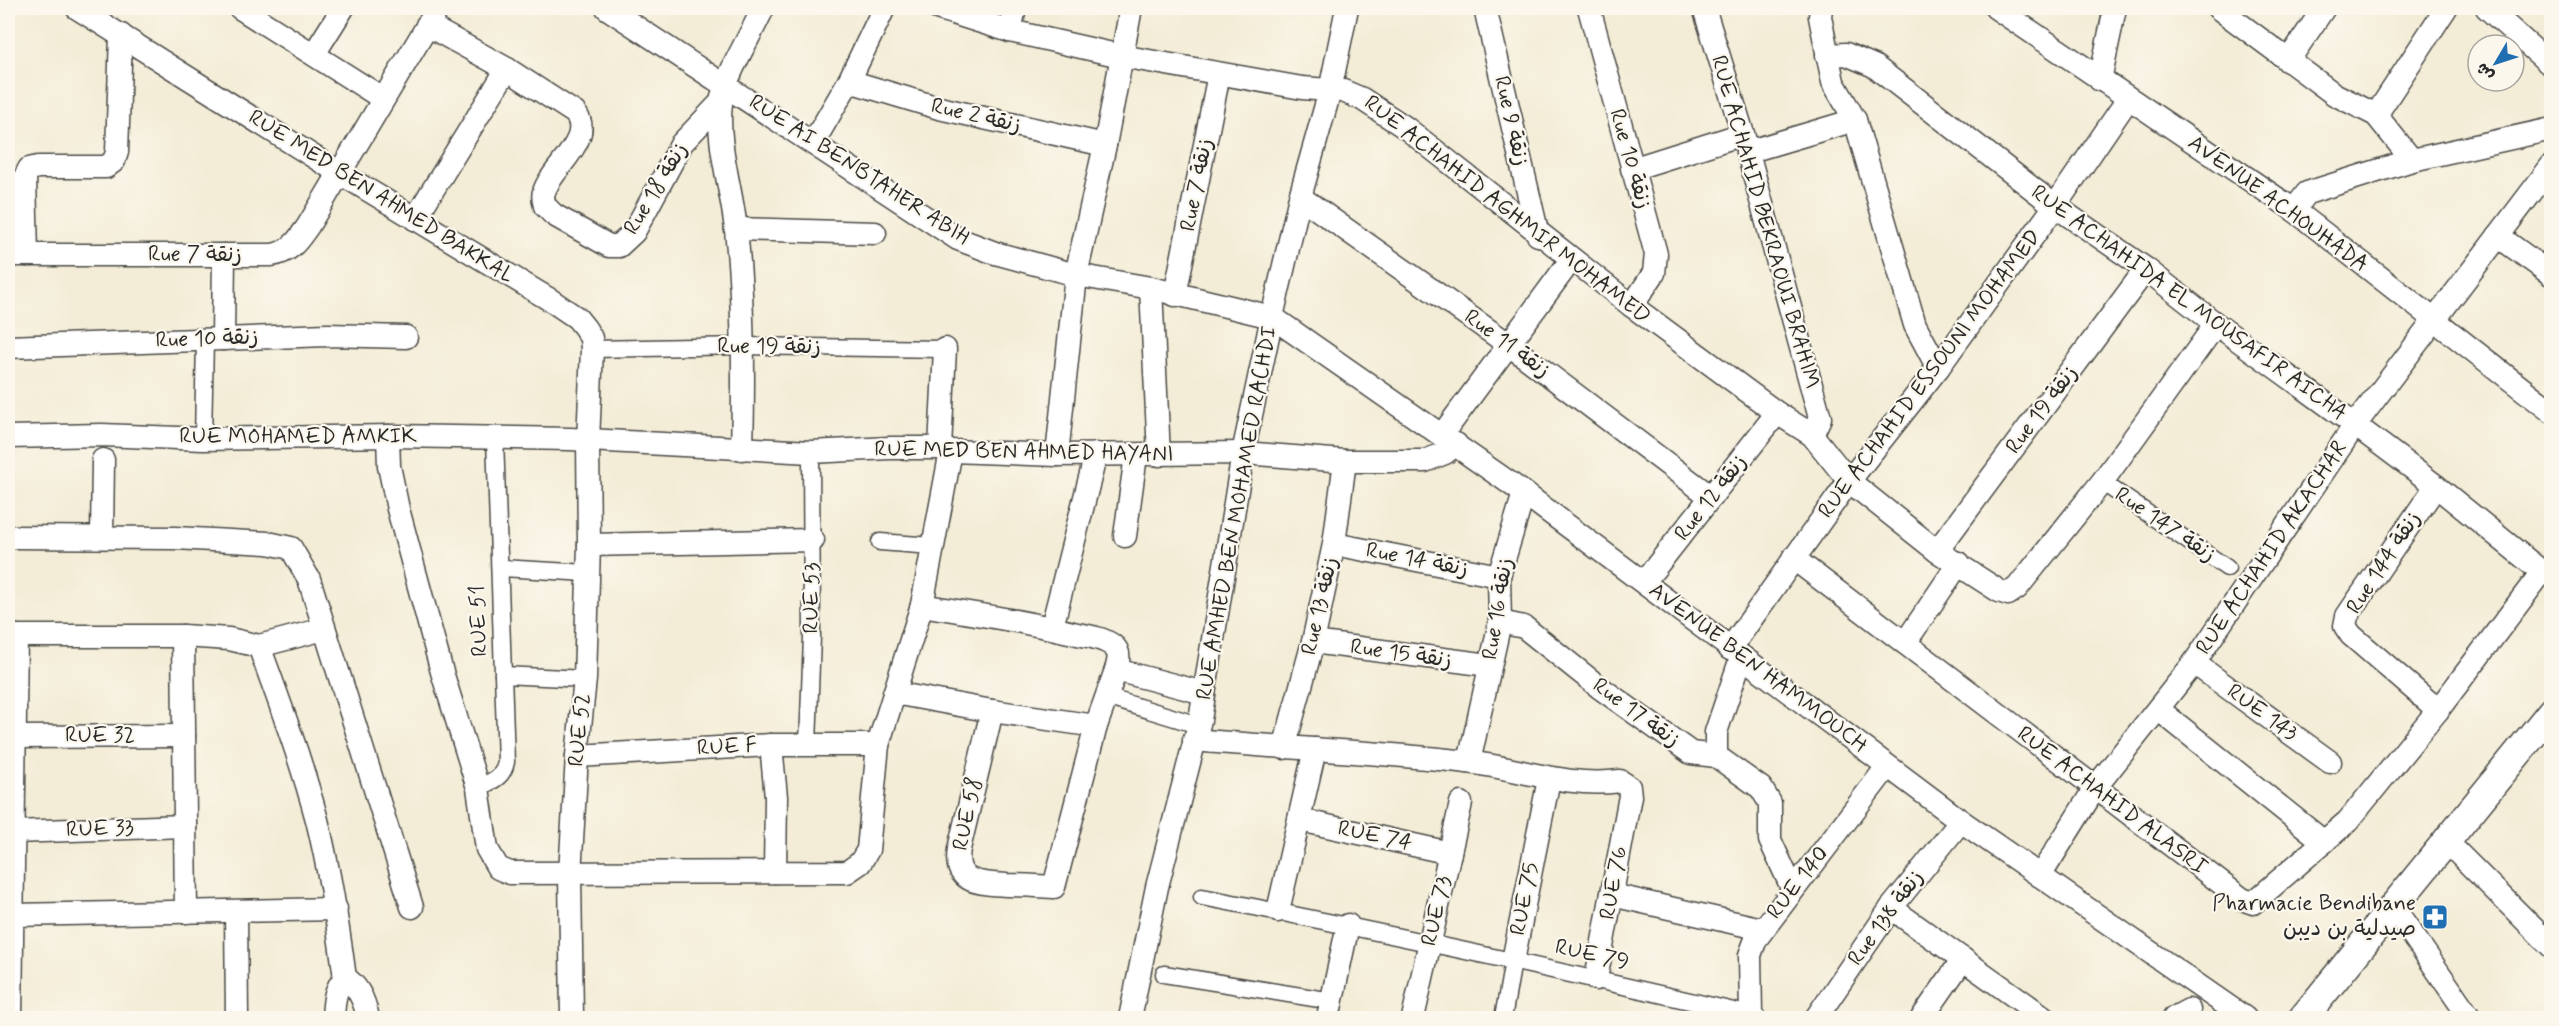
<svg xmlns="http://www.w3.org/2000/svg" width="2559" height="1026" font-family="Mynerve,'Playpen Sans Arabic',sans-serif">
<rect width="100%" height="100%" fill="#fbf7ec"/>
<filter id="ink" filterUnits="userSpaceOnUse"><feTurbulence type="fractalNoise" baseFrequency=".0167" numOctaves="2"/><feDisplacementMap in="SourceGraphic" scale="12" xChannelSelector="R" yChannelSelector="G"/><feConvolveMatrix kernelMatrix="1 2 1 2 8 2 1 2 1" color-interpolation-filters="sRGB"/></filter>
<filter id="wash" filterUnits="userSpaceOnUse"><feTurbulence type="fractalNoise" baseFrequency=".008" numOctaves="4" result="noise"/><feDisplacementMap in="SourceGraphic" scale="24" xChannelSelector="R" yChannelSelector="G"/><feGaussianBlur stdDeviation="1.35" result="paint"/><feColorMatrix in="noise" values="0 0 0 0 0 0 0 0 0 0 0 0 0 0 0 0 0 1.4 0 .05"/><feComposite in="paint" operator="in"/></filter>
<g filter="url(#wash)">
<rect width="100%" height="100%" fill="#f3ecd6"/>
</g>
<g filter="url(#ink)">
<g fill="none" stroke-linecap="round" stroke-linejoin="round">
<defs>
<g id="pedestrian">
<polyline points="592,349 744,346 945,349"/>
<polyline points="203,439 205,339"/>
<polyline points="2102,482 2227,568"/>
<polyline points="880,542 932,546"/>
<polyline points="500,568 588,573"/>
<polyline points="503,675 585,679"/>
<polyline points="1106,697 1198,725"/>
<polyline points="808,744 812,637 811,452"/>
<path d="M478,788C492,781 503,778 506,762L495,438"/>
<path d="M1202,897C1386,932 1569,973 1751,1015L1758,1018"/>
<polyline points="1164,974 1332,1001"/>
<polyline points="1503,1018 1513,961"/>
</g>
<g id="minor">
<polyline points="77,8 338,172 552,301 577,318 585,328 591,338 592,349 588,441 589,545 585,679 577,756 570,874 572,1018"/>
<polyline points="240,8 382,98"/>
<polyline points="607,8 958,239 995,253 1076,275 1151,288 1272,317 1524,493 1961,821 2245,1018"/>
<polyline points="937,8 1010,31 1121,56 1302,88 1343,91 1362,99 1406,128 1632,306 1777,413 1812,435 1849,481 1937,551 1999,591 2008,594 2017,588 2102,482 2216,324"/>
<polyline points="1485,8 1538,235"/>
<polyline points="1589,8 1656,254 1654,273 1632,306"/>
<polyline points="1704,8 1743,134 1820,418 1812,435"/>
<polyline points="1821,8 1820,17 1833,82 1855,120 1915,325 1938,368"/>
<polyline points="1996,8 2294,210 2552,412"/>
<polyline points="2218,8 2334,94 2376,115 2412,160"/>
<polyline points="2487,8 2552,66"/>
<path d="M427,25L507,69L575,113C596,138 551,168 544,192C542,196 544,202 545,206L554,215L609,246H619L634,232L682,143L721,102"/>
<polyline points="1010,31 1015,8"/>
<polyline points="314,54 343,8"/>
<polyline points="2288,61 2324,8"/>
<polyline points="2100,80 2115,8"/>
<polyline points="849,81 939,108 1105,145"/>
<polyline points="2376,115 2446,8"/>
<polyline points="813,143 849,81 884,8"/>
<polyline points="1747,152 1855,120"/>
<polyline points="1632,169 1743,134"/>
<polyline points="1300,197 1508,344 1711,497"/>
<polyline points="2294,210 2307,193 2412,160 2552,129"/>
<polyline points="415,219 507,69"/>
<polyline points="736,229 875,233"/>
<polyline points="2498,236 2552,275"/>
<path d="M8,255H272C291,252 298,240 308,226L438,8"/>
<polyline points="27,255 25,177 29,169 38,167 106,167 114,161 117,152 121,35"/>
<polyline points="1151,288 1159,455"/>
<polyline points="1175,295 1219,74"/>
<polyline points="223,339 224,255"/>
<polyline points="8,347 327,335 406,337"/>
<polyline points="1442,435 1571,260"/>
<polyline points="388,436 389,466 398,509 442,672 478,788 487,849 498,868 510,873 847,872 860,863 868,850 878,745 922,605 951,451"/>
<polyline points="8,437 102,435 203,439 392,436 570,439 811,452 889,448 940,448 951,451 1057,455 1243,453 1345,461 1425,461 1445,453 1456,444"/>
<polyline points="940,448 945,349"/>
<path d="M742,449C744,376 744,303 736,230C732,189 716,145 721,103C724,77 752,34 763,8"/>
<polyline points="1057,455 1076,275 1105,145 1131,8"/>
<polyline points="2436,486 2347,616 2345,626 2351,635 2438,710"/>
<polyline points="1125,536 1136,455"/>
<polyline points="8,537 175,538 268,543 291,548 309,579 412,907"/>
<polyline points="102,537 103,460"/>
<polyline points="1334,544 1499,576"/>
<polyline points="589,545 813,540"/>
<polyline points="1937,551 2146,269"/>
<polyline points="1793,558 2242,899 2253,903 2348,821 2438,710 2542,572 2436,486 2355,425 2216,324 2146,269 2055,206 1874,66 1846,54 1827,55"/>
<polyline points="1644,582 1777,413"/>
<path d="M922,605C973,614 1026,621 1077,634C1088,636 1103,638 1112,645C1121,651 1119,661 1116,670"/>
<polyline points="1500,622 1524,627 1599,687 1691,753 1716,756 1761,788 1770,803 1770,840 1793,890"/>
<polyline points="1052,627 1096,454"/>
<path d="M8,636H183L229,639L259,646C280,703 301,760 317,820C330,872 338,925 345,978C359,986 365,1003 368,1018"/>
<polyline points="183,636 186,912"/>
<polyline points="1313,642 1489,665"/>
<polyline points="1905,643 1959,563"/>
<polyline points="259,646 324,629"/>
<polyline points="1730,649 1849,481 1938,368 2055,206 2128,99"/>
<polyline points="2194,663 2330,762"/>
<polyline points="894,693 992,711 1096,726"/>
<polyline points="2158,709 2324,842"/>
<path d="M992,711L959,849C953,884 980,883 1006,885C1022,885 1038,886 1054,887L1096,726L1116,670L1204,693"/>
<polyline points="15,737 184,736"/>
<path d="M1194,740C1285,748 1376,752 1467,762C1519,768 1567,788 1620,781L1629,787L1630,796L1596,979"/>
<polyline points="771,745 776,797 775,872"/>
<polyline points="1284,748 1313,642 1334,544 1345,461"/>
<polyline points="577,756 771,745 878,745"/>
<polyline points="1716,756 1716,732 1741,658"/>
<polyline points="1469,762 1500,622 1499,576 1524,493"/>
<polyline points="1300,820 1450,853"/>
<polyline points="14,832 185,826"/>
<polyline points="2447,842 2552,947"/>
<polyline points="2040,876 2095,788 2194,663 2355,425 2552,165"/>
<polyline points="1612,895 1762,929"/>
<polyline points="1891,908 2045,1018"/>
<polyline points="2391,909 2401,918 2470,1018"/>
<polyline points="1278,911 1315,749"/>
<polyline points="236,912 237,1018"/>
<polyline points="13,915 336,909"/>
<polyline points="1513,961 1549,779"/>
<polyline points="1751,1015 1750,955 1756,939 1887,767"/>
<polyline points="11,1018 16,636"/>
<path d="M333,1018C334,1003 334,989 345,978"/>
<polyline points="1130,1018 1157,887 1200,720 1243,453 1272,317 1300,197 1330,91 1347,8"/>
<polyline points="1328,1018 1348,925"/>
<polyline points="1413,1018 1461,803"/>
<polyline points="1816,1018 1891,908 1961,821"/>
<polyline points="1922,1018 1963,959"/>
<polyline points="2174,1018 2189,1010"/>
</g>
<polyline id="tertiary" points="2303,1018 2552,711"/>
</defs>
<use href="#pedestrian" stroke="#494845" stroke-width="19"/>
<use href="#minor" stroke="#494845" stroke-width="25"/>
<use href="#tertiary" stroke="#494845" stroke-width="31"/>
<use href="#pedestrian" stroke="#fff" stroke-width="16"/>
<use href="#minor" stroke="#fff" stroke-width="22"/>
<use href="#tertiary" stroke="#fff" stroke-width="28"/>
</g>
</g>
<defs>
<symbol id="pharmacy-square" viewBox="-11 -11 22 22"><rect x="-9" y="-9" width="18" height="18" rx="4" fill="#1f6fb2" stroke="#fbf7ec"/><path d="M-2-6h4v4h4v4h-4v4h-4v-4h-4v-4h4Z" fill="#fff"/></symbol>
</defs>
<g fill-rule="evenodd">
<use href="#pharmacy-square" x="2420" y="902" width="30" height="30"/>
</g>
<g text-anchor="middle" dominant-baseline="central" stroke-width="4.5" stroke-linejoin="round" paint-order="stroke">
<g font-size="22" fill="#2b2b2b" stroke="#fbf7ec">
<text transform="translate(976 116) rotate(13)">Rue 2 زنقة</text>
<text transform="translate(1511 121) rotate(77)">Rue 9 زنقة</text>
<text transform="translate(1630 159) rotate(74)">Rue 10 زنقة</text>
<text transform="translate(859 170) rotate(33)">RUE AI BENBTAHER ABIH</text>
<text transform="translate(1197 185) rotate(-79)">Rue 7 زنقة</text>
<text transform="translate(656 189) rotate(-59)">Rue 18 زنقة</text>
<text transform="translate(381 197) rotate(32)">RUE MED BEN AHMED BAKKAL</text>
<text transform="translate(2278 204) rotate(36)">AVENUE ACHOUHADA</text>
<text transform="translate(1507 210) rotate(38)">RUE ACHAHID AGHMIR MOHAMED</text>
<text transform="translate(1765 222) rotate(74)">RUE ACHAHID BEKRAOUI BRAHIM</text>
<text x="195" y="255">Rue 7 زنقة</text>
<text transform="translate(2189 303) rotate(36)">RUE ACHAHIDA EL MOUSAFIR AICHA</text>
<text transform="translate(207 339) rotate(-2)">Rue 10 زنقة</text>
<text transform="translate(1507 344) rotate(36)">Rue 11 زنقة</text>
<text x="769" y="347">Rue 19 زنقة</text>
<text transform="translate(1930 374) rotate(-53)">RUE ACHAHID ESSOUNI MOHAMED</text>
<text transform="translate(2042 410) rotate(-53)">Rue 19 زنقة</text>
<text x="298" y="437">RUE MOHAMED AMKIK</text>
<text transform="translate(1024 452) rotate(1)">RUE MED BEN AHMED HAYANI</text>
<text transform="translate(1711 498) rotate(-52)">Rue 12 زنقة</text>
<text transform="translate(1237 513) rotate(-80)">RUE AMHED BEN MOHAMED RACHDI</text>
<text transform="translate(2165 525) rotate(34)">Rue 147 زنقة</text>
<text transform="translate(2272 548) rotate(-56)">RUE ACHAHID AKACHAR</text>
<text transform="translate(1417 560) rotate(11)">Rue 14 زنقة</text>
<text transform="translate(2384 563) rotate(-57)">Rue 144 زنقة</text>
<text transform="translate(812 598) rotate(-89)">RUE 53</text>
<text transform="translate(1320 606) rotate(-77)">Rue 13 زنقة</text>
<text transform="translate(1498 609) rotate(-81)">Rue 16 زنقة</text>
<text transform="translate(479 621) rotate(-92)">RUE 51</text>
<text transform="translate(1401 654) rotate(8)">Rue 15 زنقة</text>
<text transform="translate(1758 668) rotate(37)">AVENUE BEN HAMMOUCH</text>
<text transform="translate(1636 713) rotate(36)">Rue 17 زنقة</text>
<text transform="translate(2262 713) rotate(36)">RUE 143</text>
<text transform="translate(580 730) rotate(-84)">RUE 52</text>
<text x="100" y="736">RUE 32</text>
<text transform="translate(727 747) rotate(-3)">RUE F</text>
<text transform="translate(2112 801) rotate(37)">RUE ACHAHID ALASRI</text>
<text transform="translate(968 814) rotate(-78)">RUE 58</text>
<text transform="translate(100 829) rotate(-2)">RUE 33</text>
<text transform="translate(1375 836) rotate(12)">RUE 74</text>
<text transform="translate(1614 883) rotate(-80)">RUE 76</text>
<text transform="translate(1798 883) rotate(-52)">RUE 140</text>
<text transform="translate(1525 899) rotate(-79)">RUE 75</text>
<text transform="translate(1437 911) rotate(-77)">RUE 73</text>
<text transform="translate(1886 918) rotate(-54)">Rue 138 زنقة</text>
<text transform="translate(1592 955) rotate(13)">RUE 79</text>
</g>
<g font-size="22" fill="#2b2b2b" stroke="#fbf7ec" text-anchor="end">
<text x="2416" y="904">Pharmacie Bendibane<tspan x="2416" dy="25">صيدلية بن ديبن</tspan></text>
</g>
</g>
<rect width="2559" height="1026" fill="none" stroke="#fbf7ec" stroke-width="30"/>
<g transform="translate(2496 63) rotate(231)"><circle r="28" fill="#fbf7ec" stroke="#a8a59f" stroke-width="1.5"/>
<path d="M0-4.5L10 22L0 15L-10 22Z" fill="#1f6fb2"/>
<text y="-9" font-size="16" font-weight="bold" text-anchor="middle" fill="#2b2b2b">ش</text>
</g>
</svg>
